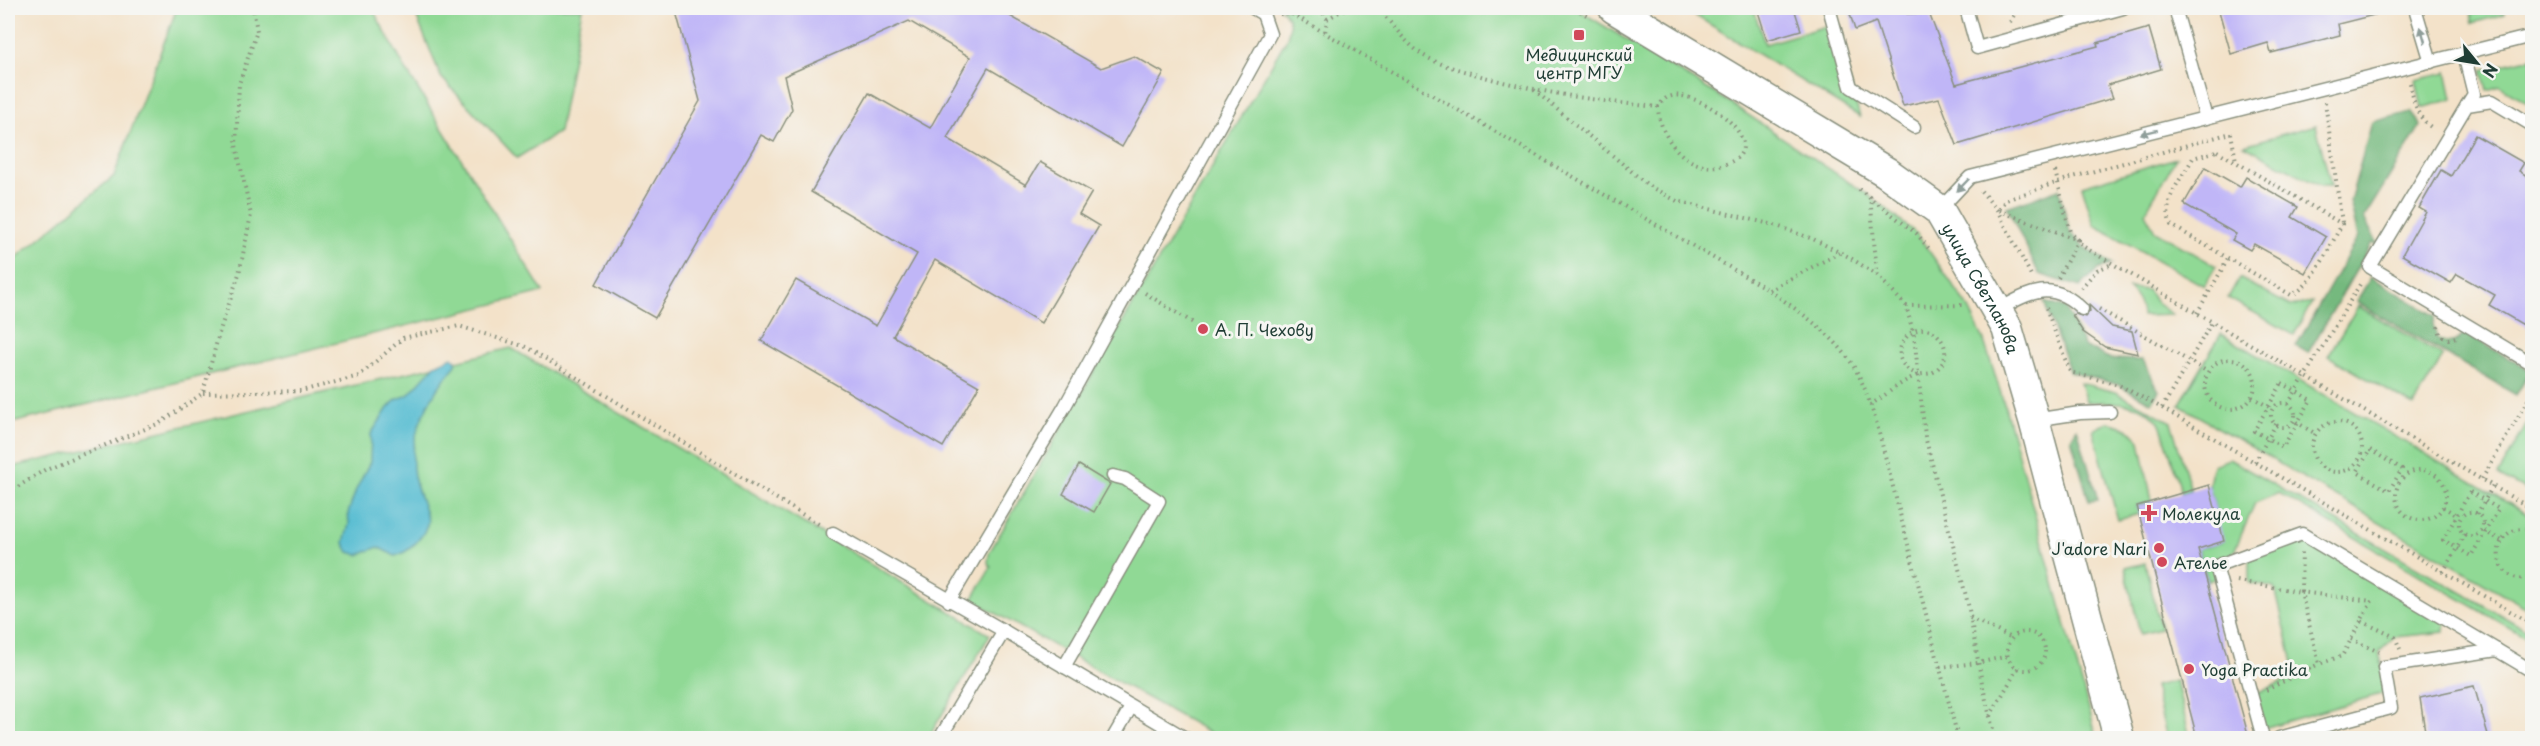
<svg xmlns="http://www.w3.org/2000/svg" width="2540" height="746" font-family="'Playpen Sans',sans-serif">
<rect width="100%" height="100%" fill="#f6f6f2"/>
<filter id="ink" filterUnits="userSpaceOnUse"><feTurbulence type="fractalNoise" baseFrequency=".0167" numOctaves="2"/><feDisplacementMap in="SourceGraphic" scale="12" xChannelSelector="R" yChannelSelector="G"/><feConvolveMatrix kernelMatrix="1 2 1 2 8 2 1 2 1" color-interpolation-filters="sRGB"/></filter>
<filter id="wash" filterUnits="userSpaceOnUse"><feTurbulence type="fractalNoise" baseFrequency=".008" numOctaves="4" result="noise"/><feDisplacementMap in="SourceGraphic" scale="24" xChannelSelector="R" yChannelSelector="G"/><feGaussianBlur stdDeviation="1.35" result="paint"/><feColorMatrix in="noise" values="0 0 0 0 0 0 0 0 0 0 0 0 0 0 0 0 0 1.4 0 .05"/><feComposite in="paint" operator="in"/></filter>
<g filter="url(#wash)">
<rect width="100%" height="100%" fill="#f3e2c9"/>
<g fill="#90d995" stroke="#588b64" stroke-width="1.5">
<polygon points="177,8 372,8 405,68 543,292 8,424 8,272 16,258 114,176"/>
<polygon points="413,8 582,8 559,132 517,158 441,77"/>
<path d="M1280,8H1575L1724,99L1870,196L1917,234L1967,305L1983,338L2003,400L2097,738H1219L972,600L991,567L988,563L989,553L1286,40C1291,27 1292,18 1280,8Z"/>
<polygon points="1683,8 1753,8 1765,44 1833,24 1860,117"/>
<polygon points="2470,8 2502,8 2504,14 2473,23"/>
<polygon points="2532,58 2532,106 2500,86 2487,90 2482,70"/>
<polygon points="2447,71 2453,99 2422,108 2416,80 2447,73"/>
<polygon points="2316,125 2331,186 2320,186 2244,145"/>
<polygon points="2176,158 2145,213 2155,231 2216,266 2204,286 2094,225 2082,186"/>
<polygon points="2239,278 2290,306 2312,302 2294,335 2228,298"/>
<path d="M2128,288L2147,290L2159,305L2173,315L2142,316C2141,303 2137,297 2128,288Z"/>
<polygon points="2358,306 2443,356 2414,406 2328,356"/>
<polygon points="2221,334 2532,517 2532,611 2179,405"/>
<polygon points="511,348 990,635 928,738 8,738 8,468"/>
<path d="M2080,383L2116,392L2171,422L2191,490L2182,493C2177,479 2164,429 2158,421C2142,400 2109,402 2086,402Z"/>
<polygon points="2532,415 2532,494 2498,475"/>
<polygon points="2108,422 2127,428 2140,441 2152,501 2137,506 2139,514 2118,520 2093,430"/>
<polygon points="2229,459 2532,633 2532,641 2279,493 2255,503 2230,561 2216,566 2219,578 2207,581 2198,549 2223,541 2209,485 2213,465"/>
<polygon points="2302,534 2446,619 2445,632 2395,637 2379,652 2388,692 2260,729 2251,697 2296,675 2275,588 2249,583 2249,553"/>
<polygon points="2145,563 2161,629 2140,634 2125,568"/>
<polygon points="2176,681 2190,738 2167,738 2154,686"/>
</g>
<g fill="#74b97e" stroke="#4a7b59" stroke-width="1.5">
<polygon points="2411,112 2421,125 2364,218 2378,245 2372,243 2308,353 2296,346 2358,237 2350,201 2372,122"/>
<polygon points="2059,189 2070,232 2084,247 2112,264 2097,270 2080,287 2039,274 2007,207"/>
<path d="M2371,277L2436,316L2433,325L2438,339C2449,345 2458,343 2465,333L2531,371L2516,395L2356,302Z"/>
<polygon points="2044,302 2065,308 2085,347 2111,359 2143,360 2159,391 2152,403 2119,385 2070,372"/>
<polygon points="2077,428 2098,500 2089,501 2071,438"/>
</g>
<path fill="#54bcd1" stroke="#3a7c82" stroke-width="1.5" d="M452,357L456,360V365C430,394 407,435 414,476C417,491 424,506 428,521C425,536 410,552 395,556L378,547L359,555L349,552L344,543L349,524L348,513L356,490L370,462L371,434L388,408L396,400L408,395L435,365Z"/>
<g id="blocks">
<g fill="#c0b6f7">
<polygon points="675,8 996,8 1101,68 1134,56 1164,73 1122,147 988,68 947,138 1026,185 1040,162 1092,192 1079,214 1099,226 1041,323 935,260 893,336 979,386 943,447 761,341 796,280 876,326 917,254 811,192 869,93 930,128 970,57 909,21 784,76 792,109 774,142 761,135 655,318 596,284 700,101"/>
<polygon points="1757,8 1794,8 1801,30 1767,40"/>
<polygon points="1848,8 1910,8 1906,10 1907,14 1929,13 1956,84 2098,46 2097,43 2149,28 2161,69 2108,85 2113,98 1957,145 1939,98 1903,106 1876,22 1855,30"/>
<polygon points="2230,8 2377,8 2378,14 2338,24 2340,35 2271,53 2268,43 2231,54 2219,11"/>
<polygon points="2475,135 2524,163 2519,171 2532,179 2532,330 2489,305 2495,295 2457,274 2451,283 2402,255 2426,212 2419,208 2441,170 2451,176"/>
<polygon points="2205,167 2240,187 2246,177 2298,207 2292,217 2326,237 2305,273 2254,244 2250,250 2232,240 2236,234 2184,204"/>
<polygon points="2089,305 2112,327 2132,331 2138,354 2105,347 2083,332 2072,315 2075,314 2085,317 2090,311"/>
<polygon points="1079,465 1110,484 1094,512 1063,494"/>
<polygon points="2209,485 2224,541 2198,549 2249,738 2197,738 2137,506"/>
<polygon points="2474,686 2489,738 2426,738 2420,698"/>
</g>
</g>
</g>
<g filter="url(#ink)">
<use href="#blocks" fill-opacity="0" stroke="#89907e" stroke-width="1.5"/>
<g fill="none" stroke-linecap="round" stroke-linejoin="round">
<defs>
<g id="service">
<polyline points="1829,8 1851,87 1914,127"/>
<polyline points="1966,8 1977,48 2123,8"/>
<polyline points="2175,8 2206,118"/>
<polyline points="2415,8 2431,62"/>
<polyline points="2464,54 2474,94 2467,105"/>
<polyline points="2532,125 2492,101 2467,105 2370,267 2532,364"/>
<polyline points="1939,210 1970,177 2532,36"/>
<path d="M1998,310C2030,292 2052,279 2082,309"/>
<polyline points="2034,420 2080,413 2110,412"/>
<polyline points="833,533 1004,631"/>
<polyline points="949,601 1065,406 1270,34 1263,14 1253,8"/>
<polyline points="1064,667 1159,501 1125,479 1113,476"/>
<polyline points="940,738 1004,631 1185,738"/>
<polyline points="1113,738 1131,707"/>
<polyline points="2263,738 2216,566 2302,534 2532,671"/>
<polyline points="2279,738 2391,708 2384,667 2497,650"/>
</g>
<g id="tertiary">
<path id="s1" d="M1614,8L1886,172L1939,210L2007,328L2034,420L2119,738"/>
</g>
</defs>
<use href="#service" stroke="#89907e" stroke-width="15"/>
<use href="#tertiary" stroke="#89907e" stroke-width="33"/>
<g stroke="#89907e" stroke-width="4" stroke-dasharray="1.5 4.5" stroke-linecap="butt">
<polyline points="1320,8 1327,19 1325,33"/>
<path d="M1379,8C1390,22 1401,37 1415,49C1431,63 1454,68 1474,74C1535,92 1595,101 1658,107C1659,139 1691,177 1726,164C1777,145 1700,90 1672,96C1665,97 1662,102 1658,107"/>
<polyline points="1575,8 1590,17"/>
<path d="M1280,14H1292L1769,290C1798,311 1830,331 1850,361C1863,379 1869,401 1876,421L1958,738"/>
<polyline points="1292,14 1299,8"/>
<polyline points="1327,19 1343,10 1361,8"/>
<polyline points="2010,22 2018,8"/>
<path d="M2410,83C2414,102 2416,118 2434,129"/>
<polyline points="1534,90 1649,186 1677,201 1774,225 1813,239 1849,257 1877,275 1906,306 1914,335 1925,436 1968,604 1982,683 1995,738"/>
<polyline points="2325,102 2342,223"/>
<polyline points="2231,133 2236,161"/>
<path d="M2217,151L2342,224C2331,244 2312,288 2291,295L2171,225C2161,200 2181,180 2193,158Z"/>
<polyline points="2055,171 2070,232 2084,247 2532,509"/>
<polyline points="1859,189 1917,234 1930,250"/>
<polyline points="1981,191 1997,210 2032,277"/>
<polyline points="1870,196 1877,274"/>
<polyline points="2058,278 2078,240 1997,210 2006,200 2073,177 2231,133"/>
<polyline points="2081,288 2097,270 2112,264"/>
<polyline points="1769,290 1839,253"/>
<polyline points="1145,293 1195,324"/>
<polyline points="1906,306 1965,305"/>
<polyline points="2046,308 2070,372 2119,385 2162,408 2532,624"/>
<polyline points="2099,309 2208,372"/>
<polyline points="2197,313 2228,259"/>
<polyline points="2438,326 2441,336 2448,339 2457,337"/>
<circle cx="2230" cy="384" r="25"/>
<polygon points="2282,383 2311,400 2283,447 2254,431"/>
<polyline points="203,393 301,391 359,376 403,338 459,326 526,347 820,525"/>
<polyline points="2252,397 2269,407"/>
<circle cx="2283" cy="415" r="12"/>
<polyline points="2288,404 2362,281"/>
<path d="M1870,405C1885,396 1901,381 1918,375C1924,373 1929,375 1935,371C1940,367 1944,362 1945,356C1946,349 1944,343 1940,338C1917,308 1875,360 1919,375"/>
<polyline points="2162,408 2212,322"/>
<polyline points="2296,422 2316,434"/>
<circle cx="2337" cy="447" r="25"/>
<polygon points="2370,450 2402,469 2389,491 2357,472"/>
<polyline points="2255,462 2276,424"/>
<circle cx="2421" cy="495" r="25"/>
<polyline points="2482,479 2532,393"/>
<polygon points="2470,492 2499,509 2471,556 2443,540"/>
<polyline points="8,493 46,469 160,423 203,393 220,330 239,274 251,215 236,145 239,84 257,31 253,8"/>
<polyline points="2443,507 2458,516"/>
<circle cx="2471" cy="524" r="12"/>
<polyline points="2477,514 2493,486"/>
<path d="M2532,530C2486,520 2489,589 2532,577"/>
<polyline points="2484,531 2502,541"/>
<polyline points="2443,572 2465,534"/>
<polyline points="2237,581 2301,592 2302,552"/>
<polyline points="1970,618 2012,638"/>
<polyline points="2361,621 2342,656 2319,664 2301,592 2372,601 2361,621 2395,637 2400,649"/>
<circle cx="2026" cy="651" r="19"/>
<polyline points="2351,639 2379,652"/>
<polyline points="1940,667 1978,663 2008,656"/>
<polyline points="2266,690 2319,664"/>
<polyline points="1990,716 2018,668"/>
</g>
<use href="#service" stroke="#fff" stroke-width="12"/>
<use href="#tertiary" stroke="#fff" stroke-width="30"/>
</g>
<defs><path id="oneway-solid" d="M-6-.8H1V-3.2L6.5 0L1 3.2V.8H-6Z" transform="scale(1.5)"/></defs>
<g fill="#8f9e9a">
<use href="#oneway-solid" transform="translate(2423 35) rotate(-106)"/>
<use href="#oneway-solid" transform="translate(2149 132) rotate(166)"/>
<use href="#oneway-solid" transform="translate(1963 185) rotate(134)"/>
</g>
</g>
<g fill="#d1495b" stroke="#f6f6f2" stroke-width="2">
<rect x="1573" y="29" width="12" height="12" rx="3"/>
<circle cx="1203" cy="329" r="6"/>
<path d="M2146 504h6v6h6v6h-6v6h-6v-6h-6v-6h6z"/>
<circle cx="2159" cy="548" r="6"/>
<circle cx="2162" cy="562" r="6"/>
<circle cx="2189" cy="669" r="6"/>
</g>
<g text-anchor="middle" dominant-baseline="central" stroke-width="6" stroke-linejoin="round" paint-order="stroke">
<g font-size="16" fill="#1f3d34" stroke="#f6f6f2" text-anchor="start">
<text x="1579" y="54" text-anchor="middle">Медицинский<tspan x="1579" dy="18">центр МГУ</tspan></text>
<text x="1215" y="329">А. П. Чехову</text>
<text x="2162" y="513">Молекула</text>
<text x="2147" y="548" text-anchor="end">J'adore Nari</text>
<text x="2174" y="562">Ателье</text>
<text x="2201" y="669">Yoga Practika</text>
</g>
<g font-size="16" fill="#1f3d34" stroke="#f6f6f2">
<text stroke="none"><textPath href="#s1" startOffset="472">улица Светланова</textPath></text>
</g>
</g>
<rect width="2540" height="746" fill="none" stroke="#f6f6f2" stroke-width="30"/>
<g transform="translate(2477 63) rotate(120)" stroke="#f6f6f2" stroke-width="4.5" paint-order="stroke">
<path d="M0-4.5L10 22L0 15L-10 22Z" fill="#1f3d34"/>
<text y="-9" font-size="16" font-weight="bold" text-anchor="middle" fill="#1f3d34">N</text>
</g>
</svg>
